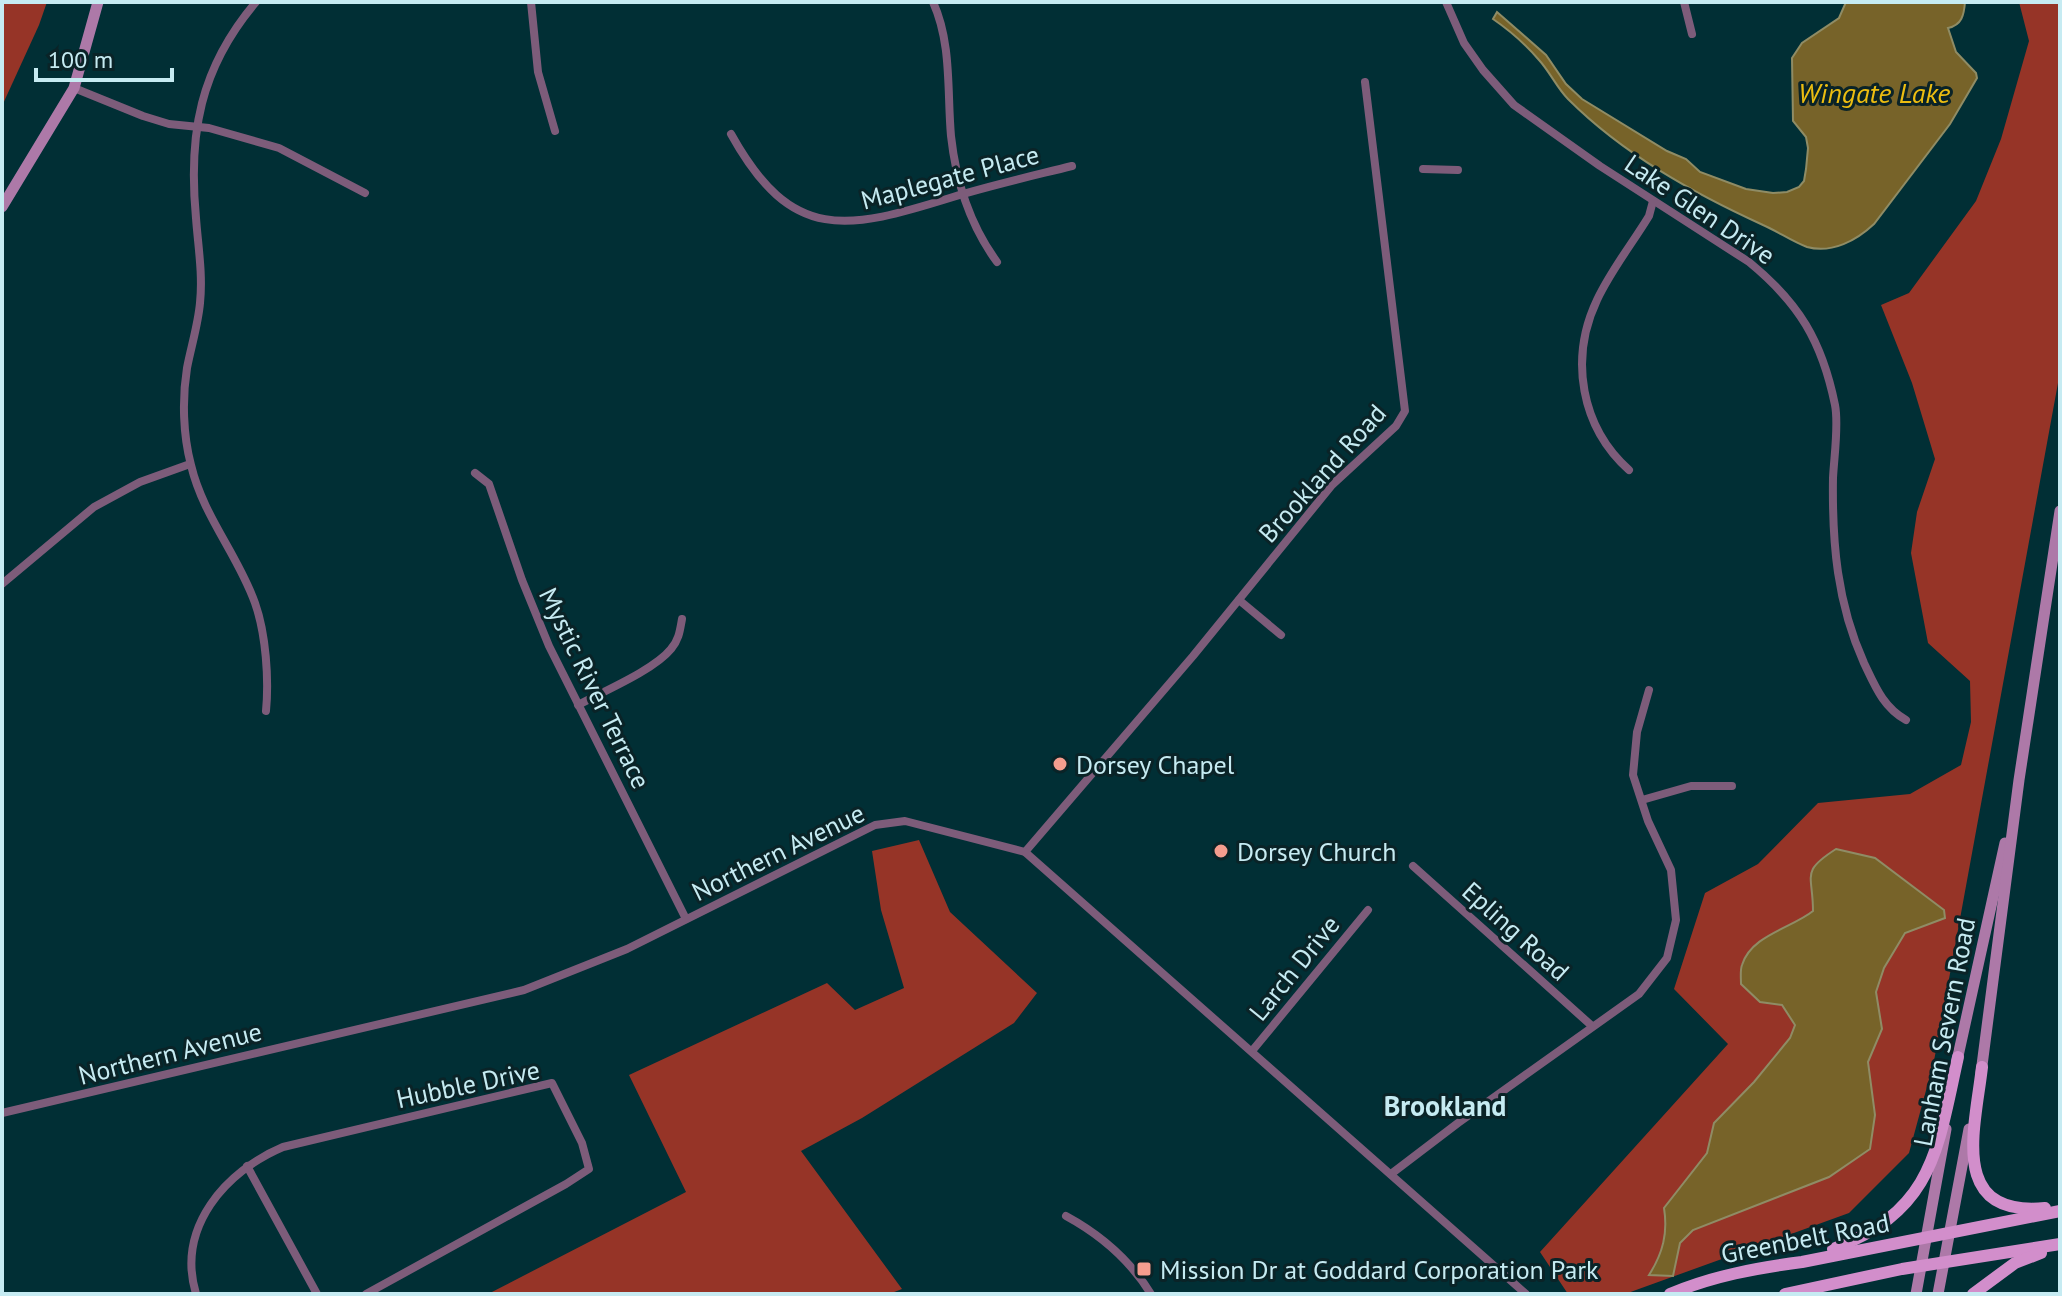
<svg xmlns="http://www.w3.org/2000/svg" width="2062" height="1296" font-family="'PT Sans',sans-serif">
<rect width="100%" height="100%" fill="#012f35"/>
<g fill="#963427">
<polygon points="2,2 47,2 39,25 2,106"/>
<polygon points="2019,2 2060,2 2060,372 1934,1061 1909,1153 1849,1213 1625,1294 1568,1294 1540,1252 1728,1044 1674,989 1705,893 1758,864 1818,803 1910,794 1961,765 1971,722 1970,681 1928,643 1911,553 1917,512 1935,459 1912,383 1881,305 1909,293 1976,201 2001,139 2029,41"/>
<polygon points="919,840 950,912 1037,993 1014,1023 862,1118 801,1151 902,1289 889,1294 488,1294 686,1192 629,1075 827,983 855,1010 904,988 881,910 872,851"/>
</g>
<g fill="#776329" stroke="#8f8c65" stroke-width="2">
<path d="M1846,2H1965C1964,15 1962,25 1948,28L1956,52L1976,73L1977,78L1950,124L1874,224C1857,240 1832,254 1807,247C1793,242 1777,231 1763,225C1693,193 1623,154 1568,99C1557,88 1550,72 1539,60C1527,46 1509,30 1493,19L1497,12L1546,55L1566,84L1582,99L1667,151L1686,159L1700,172L1746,189L1773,193L1787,192L1799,187L1804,181L1806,169L1808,148L1806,137L1793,121L1792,58L1802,43L1839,18Z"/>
<path d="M1836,849L1875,858L1944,910L1945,918L1905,933L1884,968L1876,992L1882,1029L1868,1062L1875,1115L1870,1149L1829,1177L1693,1230L1680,1243L1673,1276L1649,1275C1663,1253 1668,1233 1664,1208L1707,1153L1714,1123L1754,1082L1790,1038L1795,1025L1782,1005L1760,1002L1741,984C1741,978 1740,970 1742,965C1751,935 1792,928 1813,911C1813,874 1800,872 1836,849Z"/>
</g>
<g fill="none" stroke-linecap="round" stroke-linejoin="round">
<g stroke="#7d5c7a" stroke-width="8">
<path d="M256,2C200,68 188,134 196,218C198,246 203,274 200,303C198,325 191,347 187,368C182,399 183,435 191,465C203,516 238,555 255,603C266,634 269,679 266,711"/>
<polyline points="531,2 538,72 555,131"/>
<path d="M933,2C952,44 947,91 951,136C956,182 970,225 997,262"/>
<path d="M1446,2L1464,43L1483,70L1514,105L1600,166L1749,262C1799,303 1822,341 1835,405C1839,425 1834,457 1833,478C1832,543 1837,603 1864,663C1875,686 1883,707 1906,720"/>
<polyline points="1684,2 1692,34"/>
<polyline points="74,88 143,116 169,124 209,128 279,148 365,193"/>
<path d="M731,134C792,244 847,230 953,197C992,185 1032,176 1072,166"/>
<polyline points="1423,169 1458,170"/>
<path d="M1629,470C1581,427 1569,359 1597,300C1611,270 1632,244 1649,216L1653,201"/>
<polyline points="475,473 489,484 522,580 549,646 686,919"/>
<polyline points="2,584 94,507 140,482 190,464"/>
<polyline points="1239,600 1281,635"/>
<path d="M578,705C604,691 654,670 671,649C679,640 680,630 682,619"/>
<polyline points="1642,800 1691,786 1732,786"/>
<polyline points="1025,852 1193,656 1332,485 1396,426 1405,411 1365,82"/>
<polyline points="1413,866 1592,1026"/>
<polyline points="1252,1051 1368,910"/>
<polyline points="2,1113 524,990 627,949 875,825 905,821 1025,852 1526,1294"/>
<polyline points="247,1166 317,1294"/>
<polyline points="1391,1174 1458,1123 1639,994 1667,958 1676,920 1671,870 1648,821 1633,775 1637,732 1649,690"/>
<path d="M1066,1216C1101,1235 1130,1260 1151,1294"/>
<path d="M196,1294C176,1227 226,1171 283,1147L552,1083L582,1143L589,1169L566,1184L366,1294"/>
</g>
<g stroke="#ad79a8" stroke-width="11">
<polyline points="2,207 74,88 98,2"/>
<polyline points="1956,1065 2005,843"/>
<polyline points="1981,1073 2019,780 2060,511"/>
<polyline points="1916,1294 1946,1129"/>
<polyline points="1938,1294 1969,1129"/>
</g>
<g stroke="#d28ecb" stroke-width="12">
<path d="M1982,1067C1975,1129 1948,1217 2045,1208"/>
<path d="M1833,1249C1934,1210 1937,1151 1958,1057"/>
<path d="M1670,1294C1713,1276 1756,1268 1802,1262L2060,1211"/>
<polyline points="1785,1294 1902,1269 2060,1244"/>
<polyline points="1973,1294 2015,1263 2041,1253"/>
</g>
</g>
<g fill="#f59d8e" stroke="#0a2327" stroke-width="3">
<circle cx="1060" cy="764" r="8"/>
<circle cx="1221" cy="851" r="8"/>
<rect x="1136" y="1261" width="16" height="16" rx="4"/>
</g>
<g text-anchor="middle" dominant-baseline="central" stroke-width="6" stroke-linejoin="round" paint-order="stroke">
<g font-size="26" fill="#c6ebf2" stroke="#0a2327">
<text transform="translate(950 177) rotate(-15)">Maplegate Place</text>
<text transform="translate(1700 209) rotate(34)">Lake Glen Drive</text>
<text transform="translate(1322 473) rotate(-48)">Brookland Road</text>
<text transform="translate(595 688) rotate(64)">Mystic River Terrace</text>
<text transform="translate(778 852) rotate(-26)">Northern Avenue</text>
<text transform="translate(1516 931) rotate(42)">Epling Road</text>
<text transform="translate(1294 968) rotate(-51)">Larch Drive</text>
<text transform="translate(1944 1032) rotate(-79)">Lanham Severn Road</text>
<text transform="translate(170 1053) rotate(-14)">Northern Avenue</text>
<text transform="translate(468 1084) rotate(-12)">Hubble Drive</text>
<text transform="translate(1805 1238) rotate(-11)">Greenbelt Road</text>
</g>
<g font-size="26" fill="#c6ebf2" stroke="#0a2327" text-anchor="start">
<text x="1076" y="764">Dorsey Chapel</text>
<text x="1237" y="851">Dorsey Church</text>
<text x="1160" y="1269">Mission Dr at Goddard Corporation Park</text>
</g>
<g font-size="28" font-style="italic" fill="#ecbd11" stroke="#0a2327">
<text x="1874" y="92">Wingate Lake</text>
</g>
<g font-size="28" font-weight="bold" fill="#c6ebf2" stroke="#0a2327">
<text x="1445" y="1105">Brookland</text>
</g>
</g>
<rect width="2062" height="1296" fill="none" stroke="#c6ebf2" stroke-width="8"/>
<path d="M36 68v12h136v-12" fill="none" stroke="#c6ebf2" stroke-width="4"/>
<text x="48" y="68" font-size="24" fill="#c6ebf2" stroke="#0a2327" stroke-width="6" paint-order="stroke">100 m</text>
</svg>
